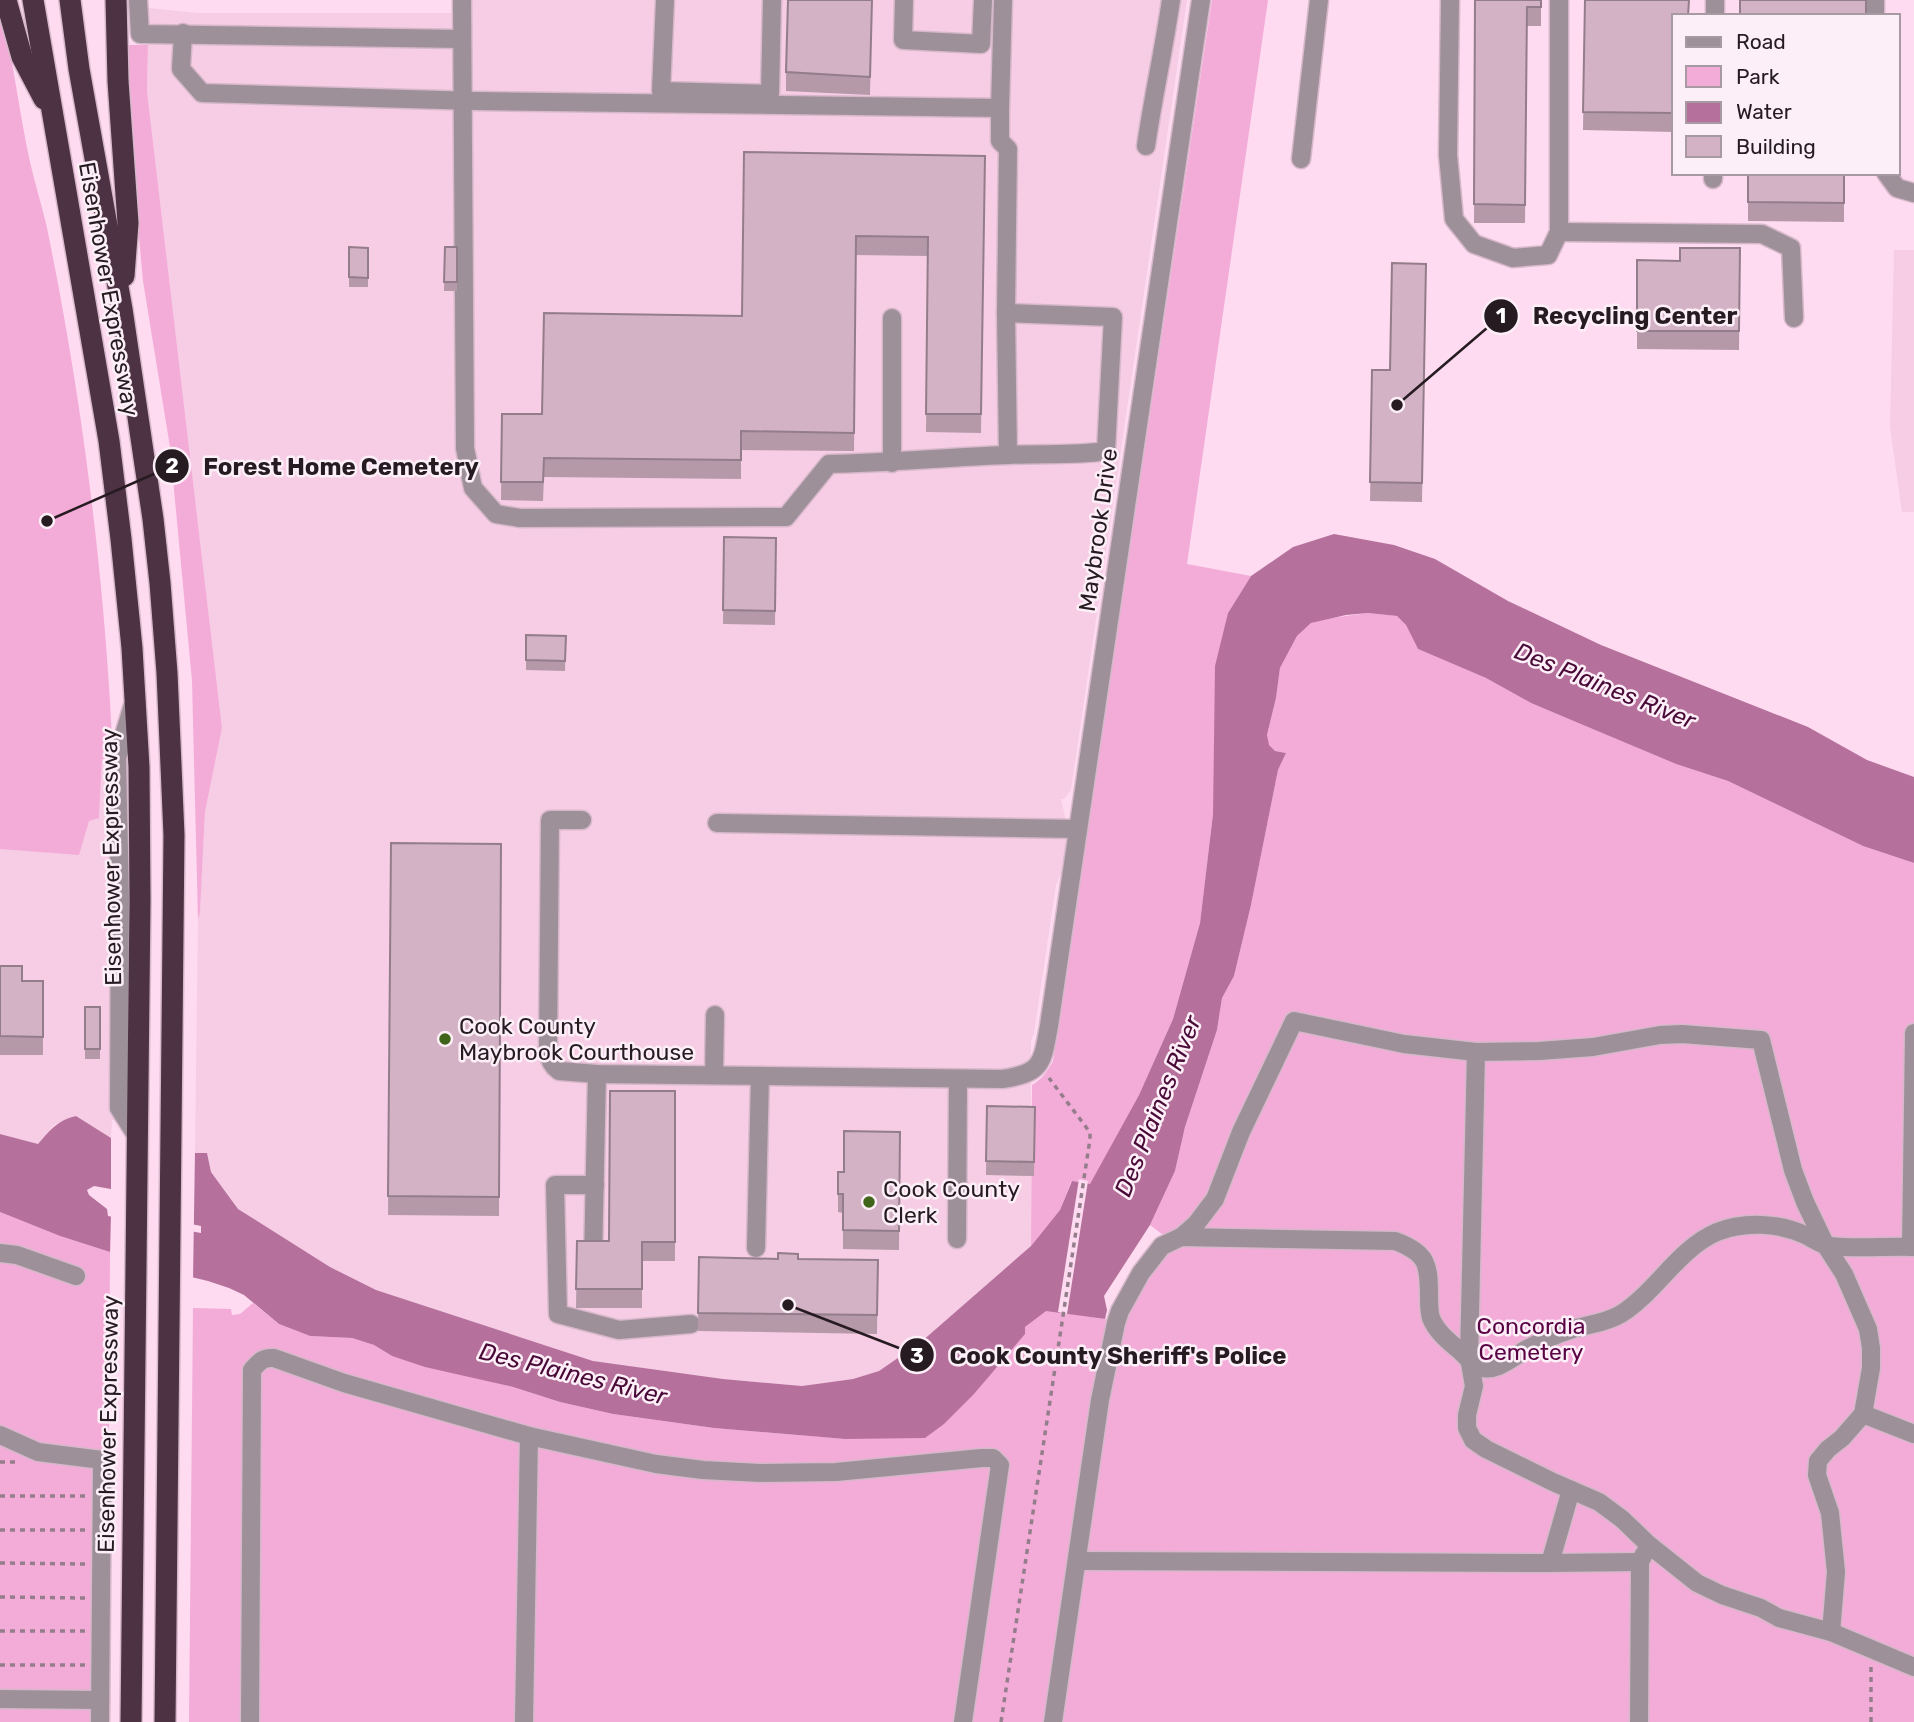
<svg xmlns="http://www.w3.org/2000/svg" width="1914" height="1722" font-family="Rubik,sans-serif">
<rect width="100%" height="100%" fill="#fedbf0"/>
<g fill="#f6cde5">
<polygon points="469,0 1187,0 1071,790 1064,799 1061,799 1071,842 1067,859 1056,885 1034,1033 1031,1041 1031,1246 921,1342 879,1371 853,1379 802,1386 723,1379 593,1361 376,1290 330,1267 238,1209 211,1172 207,1153 195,1153 198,920 200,912 205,812 222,728 147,91 149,8 198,13 455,13"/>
<polygon points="1894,250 1914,250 1914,512 1902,512 1890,427"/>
<polygon points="102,758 122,758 123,1120 112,1120 111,1138 76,1116 54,1125 38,1144 0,1134 0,849 99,817"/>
</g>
<g fill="#f3acd8">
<path d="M1212,0H1268L1187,564L1251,576L1228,613L1213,814L1200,923L1173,1019L1139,1095L1090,1185L1071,1182L1060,1210L1031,1246L1032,1085C1042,1079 1047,1072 1053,1061Z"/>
<path d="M0,11C14,61 19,112 30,162C35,184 42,206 47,228C83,403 105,580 113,758L102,759L99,818L89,821L79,855L0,849Z"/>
<polygon points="125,45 148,45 147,91 222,728 205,812 200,912 198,920 192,681 170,447 143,281 134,183"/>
<path d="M1368,613L1397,616L1406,625L1418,649L1486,678L1531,703L1676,764L1728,781L1863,846L1914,863V1722H189L193,1308L231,1309L232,1315L240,1314L253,1303L279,1324L310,1336L352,1338L374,1345L392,1356L513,1387L560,1402L613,1414L714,1428L845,1439L974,1394L1025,1327L1046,1310L1110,1320C1116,1288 1143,1260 1163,1235L1150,1225L1175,1171L1185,1127L1217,1030L1222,998L1234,976L1251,905L1278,770L1286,753L1275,751L1268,745L1267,735L1276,698L1280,668L1297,636L1311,623L1324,619Z"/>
<polygon points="0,1212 60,1236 110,1252 107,1722 0,1722"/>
</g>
<path fill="#b5719c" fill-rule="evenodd" d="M1334,534L1394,545L1435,559L1508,601L1601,645L1808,727L1867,760L1914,777V863L1863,846L1728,781L1676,764L1576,722L1531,703L1486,678L1418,649L1406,625L1397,616L1368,613L1346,615L1311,623L1297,636L1280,668L1276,698L1267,735L1269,745L1275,751L1286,753L1278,770L1251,905L1234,976L1222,998L1217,1030L1185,1127L1175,1171L1150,1225L1104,1296L1107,1310L1105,1319L1046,1311L1025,1327V1334L974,1394L944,1424L925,1438L845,1439L714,1428L613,1414L560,1402L513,1387L425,1367L392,1356L374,1345L352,1338L310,1336L279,1324L244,1295L229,1288L208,1281L133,1263L110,1252L60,1236L0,1212V1134L38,1144C50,1130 58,1120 76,1116L111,1138L195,1153H207L211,1172L238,1209L330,1267L376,1290L593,1361L723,1379L802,1386L853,1379L879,1371L921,1342L1031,1246L1060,1210L1072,1181L1090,1184L1139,1095L1173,1019L1200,923L1213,814L1215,666L1228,613L1251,576L1293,547ZM94,1186L144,1195L191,1224L201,1226V1233L108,1216L107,1209L89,1195L87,1190Z"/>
<g fill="#fedbf0">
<polygon points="111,1134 195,1151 193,1281 132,1267 110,1256 111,1213 189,1228 174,1212 143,1198 111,1191"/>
<polygon points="1079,1179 1088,1181 1067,1314 1058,1312"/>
</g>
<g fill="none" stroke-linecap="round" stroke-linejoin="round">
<defs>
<g id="minor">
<polyline points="138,0 140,34 461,39"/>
<path d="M462,0L465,448L473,488L496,514L520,518L786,517L829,464C889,463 948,457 1008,455C1040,453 1074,456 1106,451L1113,317L1006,313"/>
<polyline points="665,0 661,91 770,94 772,0"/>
<polyline points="904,0 903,40 981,44 983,0"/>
<polyline points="1450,0 1448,155 1454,219 1474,244 1513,258 1548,255 1559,232 1559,0"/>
<polyline points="1715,16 1715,0"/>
<polyline points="1875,16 1875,0"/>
<polyline points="183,33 181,69 202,93 476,101 1000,108 1003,0"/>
<polyline points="1000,108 1000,141 1008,149 1006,313 1008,455"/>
<path d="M1146,146C1153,97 1164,49 1171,0"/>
<polyline points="1301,159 1319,0"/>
<polyline points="1886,173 1897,188 1914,193"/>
<polyline points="1713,179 1713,173"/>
<polyline points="1559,232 1762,234 1791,248 1794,318"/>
<polyline points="892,318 892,463"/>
<polyline points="133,705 117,758 120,897 119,1108 138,1138"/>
<path d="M582,820H550L548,1051C549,1060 552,1066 559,1071L597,1074L1002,1079C1043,1073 1042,1063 1049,1026L1201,0"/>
<polyline points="717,823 1078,829"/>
<polyline points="714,1075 715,1015"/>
<polyline points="595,1185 555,1185 558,1314 619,1330 691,1324"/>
<path d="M1181,1237L1395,1241C1428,1253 1429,1265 1429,1297C1429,1304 1429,1312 1431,1318C1436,1331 1448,1341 1459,1350C1464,1355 1472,1364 1479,1367C1495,1374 1514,1356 1527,1349C1540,1342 1556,1334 1570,1330C1588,1324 1604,1324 1621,1314C1656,1292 1679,1248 1717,1232C1744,1221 1780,1223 1805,1235C1813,1239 1821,1245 1829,1246C1857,1249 1886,1246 1914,1247"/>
<polyline points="957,1239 958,1079"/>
<polyline points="1911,1247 1914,1033"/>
<polyline points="756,1248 760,1076"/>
<polyline points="0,1253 17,1255 76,1276"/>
<polyline points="593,1260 597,1074"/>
<polyline points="1863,1414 1914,1434"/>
<polyline points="0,1435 38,1452 102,1460 100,1722"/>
<polyline points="1078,1561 1550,1563 1640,1562"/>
<polyline points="1550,1563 1571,1490"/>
<polyline points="1831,1632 1914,1667"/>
<polyline points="0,1699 100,1700"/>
<path d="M250,1722L252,1370C259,1362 263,1357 274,1358L344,1383L529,1436L656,1464L703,1470L760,1473L836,1472L982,1458H993L1000,1465L963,1722"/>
<polyline points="524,1722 529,1436"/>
<polyline points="1053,1722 1100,1400 1116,1323 1120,1311 1141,1273 1162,1246 1181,1237 1196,1224 1215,1199 1241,1132 1294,1021 1404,1044 1476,1052 1539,1051 1593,1047 1660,1035 1682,1034 1761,1040 1793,1170 1805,1202 1826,1246 1844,1274 1868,1329 1871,1348 1871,1368 1863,1414 1842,1438 1828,1449 1818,1461 1817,1475 1830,1513 1836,1572 1831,1632 1779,1618 1761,1608 1722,1595 1697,1583 1648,1544 1622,1519 1599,1502 1553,1482 1486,1449 1473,1440 1467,1428 1467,1415 1474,1386 1469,1358 1476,1052"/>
<polyline points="1639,1722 1640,1562 1644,1554"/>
</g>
<g id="highway">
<polyline points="6,0 22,57 44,99"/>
<polyline points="33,0 109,441 121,539 132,648 139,767 140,901 131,1722"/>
<polyline points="70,0 79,69 122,309 153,519 160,583 167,673 174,835 165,1722"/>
<polyline points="116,0 118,81 128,223 124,276"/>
</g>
</defs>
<use href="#minor" stroke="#d7b8cb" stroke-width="21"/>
<use href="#highway" stroke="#d7b8cb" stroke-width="24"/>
<g stroke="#957e8c" stroke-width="3.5" stroke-dasharray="5 5" stroke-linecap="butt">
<polyline points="0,1462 15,1462"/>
<polyline points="0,1496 86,1496"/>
<polyline points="0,1530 85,1530"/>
<polyline points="0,1563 85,1564"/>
<polyline points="0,1597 85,1598"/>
<polyline points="0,1631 85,1631"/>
<polyline points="0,1665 85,1665"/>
<polyline points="1001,1722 1090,1139 1090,1133 1086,1127 1049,1078"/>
<polyline points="1871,1722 1871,1665"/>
</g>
<use href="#minor" stroke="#9e9099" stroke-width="18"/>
<use href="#highway" stroke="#4c3243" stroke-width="21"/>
</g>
<g fill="#b599a9">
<polygon points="872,0 870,95 786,91 786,72"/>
<polygon points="1475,0 1541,0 1541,26 1527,26 1525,223 1474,223"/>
<polygon points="1585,0 1674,16 1674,132 1583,130"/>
<polygon points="744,152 985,156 981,433 926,432 928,256 856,255 854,451 741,450 741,479 544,477 543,501 501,500 502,414 542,414 742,316"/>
<polygon points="1748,173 1844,173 1844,222 1748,221"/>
<polygon points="349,247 368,248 368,287 349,287"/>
<polygon points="445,247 457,247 457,291 444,291"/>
<polygon points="1740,248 1739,350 1637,349 1637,260 1680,261"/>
<polygon points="1426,264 1422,502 1370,501 1372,370 1390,370"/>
<polygon points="724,537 776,538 775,625 723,624"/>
<polygon points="526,635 566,636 565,671 526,670"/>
<polygon points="391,843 501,844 499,1216 388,1215"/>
<polygon points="0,966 22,981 43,981 43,1055 0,1055"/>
<rect x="85" y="1007" width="15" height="52"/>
<polygon points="675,1091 675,1261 642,1261 642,1308 576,1308 577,1241 609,1241"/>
<polygon points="987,1106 1035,1107 1034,1176 986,1175"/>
<polygon points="900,1132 899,1250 843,1249 843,1213 838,1212 838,1172 844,1172"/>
<polygon points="699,1257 878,1260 877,1334 698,1331"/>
</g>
<g fill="#d3b2c5" stroke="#947d8a" stroke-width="2">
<polygon points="788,0 872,0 870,77 786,72"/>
<polygon points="1475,0 1541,0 1541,7 1527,7 1525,205 1474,204"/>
<polygon points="1585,0 1689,0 1688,16 1674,16 1674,113 1583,112"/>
<rect x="1740" y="0" width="126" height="16"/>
<polygon points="744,152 985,156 981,414 926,414 928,237 856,236 854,433 741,431 741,460 544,458 543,482 501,482 502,414 542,414 544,313 742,316"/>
<polygon points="1748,173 1844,173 1844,203 1748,202"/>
<polygon points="349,247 368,248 368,278 349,277"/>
<polygon points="445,247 457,247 457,282 444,282"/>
<polygon points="1680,248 1740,248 1739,331 1637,331 1637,260 1680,261"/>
<polygon points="1392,263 1426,264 1422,483 1370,482 1372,370 1390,370"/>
<polygon points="724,537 776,538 775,611 723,610"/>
<polygon points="526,635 566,636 565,661 526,660"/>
<polygon points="391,843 501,844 499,1197 388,1196"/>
<polygon points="0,966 22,966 22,981 43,981 43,1037 0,1036"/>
<rect x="85" y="1007" width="15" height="42"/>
<polygon points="610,1091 675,1091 675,1242 642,1242 642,1289 576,1289 577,1241 609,1241"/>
<polygon points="987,1106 1035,1107 1034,1162 986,1161"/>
<polygon points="844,1131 900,1132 899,1231 843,1230 843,1194 838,1194 838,1172 844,1172"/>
<polygon points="778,1253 798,1254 798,1259 878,1260 877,1315 698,1313 699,1257 778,1259"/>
</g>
<g fill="#41641b" stroke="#fdeff7" stroke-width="2.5">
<circle cx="445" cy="1039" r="7"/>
<circle cx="869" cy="1202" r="7"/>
</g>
<g text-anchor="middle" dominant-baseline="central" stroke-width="5" stroke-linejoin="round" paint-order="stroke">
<g font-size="23" fill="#271b22" stroke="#fdeff7">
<text transform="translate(109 289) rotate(80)">Eisenhower Expressway</text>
<text transform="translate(1098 530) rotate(-82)">Maybrook Drive</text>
<text transform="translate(111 857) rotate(-91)">Eisenhower Expressway</text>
<text transform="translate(108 1424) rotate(-89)">Eisenhower Expressway</text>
</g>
<g font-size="23" fill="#271b22" stroke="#fdeff7" text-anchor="start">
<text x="459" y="1026">Cook County<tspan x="459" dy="26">Maybrook Courthouse</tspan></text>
<text x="883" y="1189">Cook County<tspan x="883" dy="26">Clerk</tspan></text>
</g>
<g font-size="23" fill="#590244" stroke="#fdeff7">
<text x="1531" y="1326">Concordia<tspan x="1531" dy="26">Cemetery</tspan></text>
</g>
<g font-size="24" font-style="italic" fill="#490a38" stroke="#fdeff7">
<text transform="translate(1605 686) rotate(22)">Des Plaines River</text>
<text transform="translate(1158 1106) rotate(-68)">Des Plaines River</text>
<text transform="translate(573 1374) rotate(14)">Des Plaines River</text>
</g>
</g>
<path fill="none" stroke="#271b22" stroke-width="2.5" d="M1397 405L1501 316M47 521L172 466M788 1305L917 1355"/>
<g fill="#271b22" stroke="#fdeff7" stroke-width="2.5">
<circle cx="1397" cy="405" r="7"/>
<circle cx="47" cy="521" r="7"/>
<circle cx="788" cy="1305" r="7"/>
<circle cx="1501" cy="316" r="18"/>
<circle cx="172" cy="466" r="18"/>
<circle cx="917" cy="1355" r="18"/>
</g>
<g font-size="21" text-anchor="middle" font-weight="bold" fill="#fff">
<text x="1501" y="323">1</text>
<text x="172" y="473">2</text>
<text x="917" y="1363">3</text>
</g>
<g font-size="24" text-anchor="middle" font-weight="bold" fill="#271b22" stroke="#fdeff7" stroke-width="5" stroke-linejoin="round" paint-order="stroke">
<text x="1635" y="324">Recycling Center</text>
<text x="341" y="475">Forest Home Cemetery</text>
<text x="1118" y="1364">Cook County Sheriff's Police</text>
</g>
<rect x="1672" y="14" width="228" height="161" fill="#fdeff7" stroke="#a79aa2" stroke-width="2"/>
<rect x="1686" y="37" width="35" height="10" fill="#9e9099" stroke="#a79aa2" stroke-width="2"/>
<text x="1736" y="49" font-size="21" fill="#271b22">Road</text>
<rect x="1686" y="66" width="35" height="21" fill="#f3acd8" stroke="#a79aa2" stroke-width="2"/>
<text x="1736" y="84" font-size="21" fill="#271b22">Park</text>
<rect x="1686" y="102" width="35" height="21" fill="#b5719c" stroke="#a79aa2" stroke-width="2"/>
<text x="1736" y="119" font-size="21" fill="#271b22">Water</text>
<rect x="1686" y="136" width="35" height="21" fill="#d3b2c5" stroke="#a79aa2" stroke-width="2"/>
<text x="1736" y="154" font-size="21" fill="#271b22">Building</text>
</svg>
